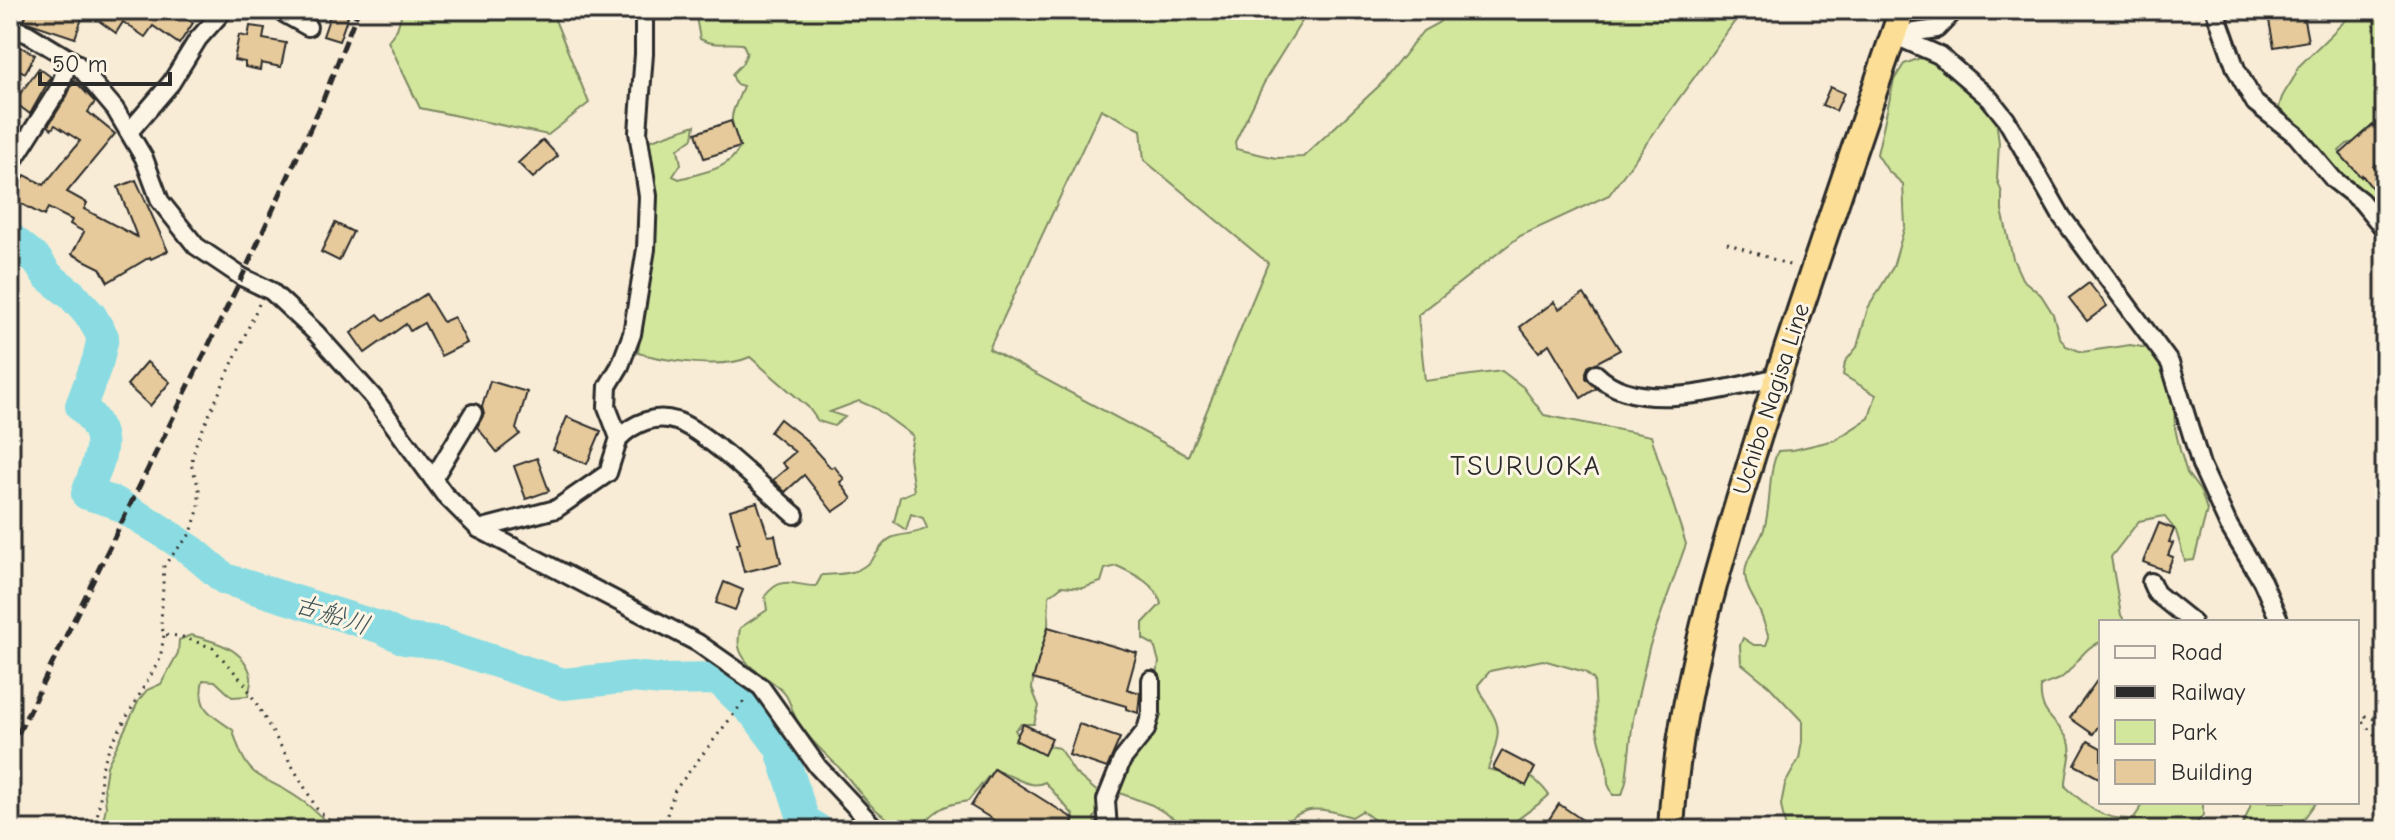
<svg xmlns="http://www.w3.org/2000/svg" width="2395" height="840" font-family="'Comic Neue','Klee One',sans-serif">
<rect width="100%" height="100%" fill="#f8ecd6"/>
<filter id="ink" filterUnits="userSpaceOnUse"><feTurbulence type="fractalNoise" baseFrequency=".0125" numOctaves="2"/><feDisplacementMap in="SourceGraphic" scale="16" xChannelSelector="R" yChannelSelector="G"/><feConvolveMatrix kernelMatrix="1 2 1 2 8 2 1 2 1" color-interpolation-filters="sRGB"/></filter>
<g filter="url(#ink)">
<g fill="#d2e79c" stroke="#7e8964" stroke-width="2" fill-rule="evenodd">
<polygon points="403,10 551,10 589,103 548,135 420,108 388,41 397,29"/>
<path d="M664,10H1309L1267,77L1235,142L1236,149L1276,158L1303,157L1380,85L1423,31L1438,23L1453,10H1743L1609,195L1520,236L1418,315L1425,381L1502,371L1523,387L1544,415L1651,436L1686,544L1649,648L1633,719L1626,782L1622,795H1613L1608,784L1607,768L1597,730L1594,680L1585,672L1543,660L1490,671L1478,685C1497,729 1506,718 1488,769C1520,779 1523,762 1549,795C1536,808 1519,816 1506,830H1388L1362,811L1352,817C1317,807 1305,803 1277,830H1186V826L1152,805L1114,791L1147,736L1159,662L1154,645L1143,639V623L1161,604C1157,584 1134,574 1117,566L1105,569L1101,582L1083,588L1062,586L1049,596L1048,627L1033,680L1032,689L1039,706L1034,724H1021L1015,730L1022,742L1059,748L1075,773L1100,794L1101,807L1094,818L1096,830H1067L1074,816L1045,782C1027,791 1012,772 993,771L968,801C957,803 948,804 939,810C924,819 925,831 902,825C874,816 861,793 843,772C829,756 809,741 798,722C792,713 791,702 785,694C773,678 753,674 744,658C737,648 738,640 740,628L767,610L765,596C782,574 793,586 816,586L822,575C843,574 860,575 874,557C879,550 883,542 891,538C903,533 916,535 927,528L923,518L911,514L906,530L894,522L900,497L914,491L909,457L913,436L875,408L859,401L830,412L845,417L834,426L818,421L808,407L750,357C722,370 668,361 638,353L642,322L643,143L695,125L693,138L678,149L681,164L673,176L679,179C703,172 728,171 740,147C727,110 731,120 743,86L736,84L732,74L742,64L747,53L743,44C726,42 715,47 700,39L696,17L675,10ZM1101,109L1141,130L1144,160L1268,263L1188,456L989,349Z"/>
<path d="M2351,10H2385V134L2347,144L2339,151L2374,189L2375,195L2366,197L2344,181L2296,122L2279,113C2278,93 2294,85 2298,67L2352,14Z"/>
<path d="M1920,58L1941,63L1995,110L1999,143L1997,179L2002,193V210L2013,259L2022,279L2041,295L2053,314L2059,336L2066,346L2082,352L2130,345L2148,348L2166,364L2174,402L2175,428L2180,450L2187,473L2201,492L2207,510L2194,560L2185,561L2176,531L2164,516L2139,521L2111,557L2121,615L2125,622H2101V642C2082,647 2076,668 2061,678C2055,681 2048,683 2041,686C2038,717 2060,721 2069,742C2074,752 2065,774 2066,787C2090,808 2100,820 2133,819L2145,802H2203V815L2191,830H1786L1781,805L1785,784L1799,759L1802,741V721L1769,686L1741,663L1740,645L1743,638L1754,645H1766L1769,637C1765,628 1763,617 1758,608C1753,596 1746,589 1745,574C1745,557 1759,546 1764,529C1772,504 1767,474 1778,451L1793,450L1835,440L1869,418L1876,395L1843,375L1845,362L1857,347L1868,308L1893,267L1905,226L1903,184L1888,171L1877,154L1894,80L1904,64Z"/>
<path d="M191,635C214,641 246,649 251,677C252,682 249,691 248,696L232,697L215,681L203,680C196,710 212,715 233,730C248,785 262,772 301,800C313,808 324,820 335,830H101L106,807L104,786L107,766L139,700L147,690L161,684L178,653L179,640Z"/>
<polygon points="2252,802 2316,802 2296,830 2241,830"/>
</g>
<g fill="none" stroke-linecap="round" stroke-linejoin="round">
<path stroke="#8adce2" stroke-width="32" d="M10,238L36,259L48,276L72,295L91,316L103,337L98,360L81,406C114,438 100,455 87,494L114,502L157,528L192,551L225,579L382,628L405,639L439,643L563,684L632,677L663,680L716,679L722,682L756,715L780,747L804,821L818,830"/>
</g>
<g fill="#e6ca9b" stroke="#2b2b2b" stroke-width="2">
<polygon points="28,10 85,10 75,38 24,21"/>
<polygon points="101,10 173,10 193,23 179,44 153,26 145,37 123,22 116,33 95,18"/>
<polygon points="332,10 348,16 339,41 323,36"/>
<polygon points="2267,10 2302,10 2308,41 2274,47"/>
<polygon points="250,26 265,28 263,39 286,43 281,67 261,63 260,70 245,67 245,62 234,60 239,35 248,37"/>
<polygon points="10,41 35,55 25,73 10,65"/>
<polygon points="39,68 51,77 30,114 14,102"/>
<polygon points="74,80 95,102 88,112 115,134 67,192 87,203 84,209 137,237 118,187 136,180 168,251 151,259 150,257 108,282 100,268 72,254 84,232 70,224 72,220 48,208 44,216 12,199 25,175 44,185 80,141 55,125 52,129 48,126 67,96"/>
<polygon points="1830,87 1844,93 1836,111 1822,105"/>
<polygon points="731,121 740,147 704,158 696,133"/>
<polygon points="2373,125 2385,139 2385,155 2373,166 2385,181 2385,205 2362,175 2361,177 2340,154"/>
<polygon points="543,140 558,156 533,178 518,163"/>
<polygon points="335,223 353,232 339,261 321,252"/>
<polygon points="2089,283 2107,306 2087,321 2069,298"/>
<polygon points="426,294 443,322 454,317 467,343 441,356 424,323 410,331 406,324 365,353 351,333 378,314 384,321"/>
<polygon points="1584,294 1620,350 1588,367 1586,378 1597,388 1581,398 1549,344 1539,352 1520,327 1554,302 1559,309"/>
<polygon points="147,362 170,382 150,406 127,385"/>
<polygon points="490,381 527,392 516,429 520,434 497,452 477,427 484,414 482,407"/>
<polygon points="567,417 601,431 587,464 553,450"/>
<polygon points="780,419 804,438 831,468 834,466 844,479 840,482 852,499 833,512 804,475 785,492 773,480 787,468 782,463 795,452 770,432"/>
<polygon points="537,458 549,491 526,499 514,466"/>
<polygon points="757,502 768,536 775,535 781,563 744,572 737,544 740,543 730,510"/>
<polygon points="2159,523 2174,529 2169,542 2173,543 2168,555 2173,557 2167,571 2143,562"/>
<polygon points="724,582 743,590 735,610 716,603"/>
<polygon points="1048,627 1137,653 1127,689 1140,693 1138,713 1126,709 1126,706 1033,679"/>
<polygon points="2101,675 2101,722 2093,734 2070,718"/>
<polygon points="1023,724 1052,738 1044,755 1015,740"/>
<polygon points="1079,724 1120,738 1107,768 1069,755"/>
<polygon points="2088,741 2101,748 2101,779 2075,765"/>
<polygon points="1502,751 1535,768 1526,786 1493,768"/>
<polygon points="994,769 1074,819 1067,830 1010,830 971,806"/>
<polygon points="1559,804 1597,830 1542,830"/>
</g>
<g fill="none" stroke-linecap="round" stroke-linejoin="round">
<defs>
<g id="minor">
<polyline points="278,10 308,27"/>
<polyline points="2215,10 2236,69 2255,103 2296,135 2334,180 2361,201 2385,230"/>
<polyline points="10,27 28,34 76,63 115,109 144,158 160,201 196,246 242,277 271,291 316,333 374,398 444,494 479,529 698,643 761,687 818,767 877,830"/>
<polyline points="1893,35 1939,55 1990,99 2006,119 2062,217 2170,363 2201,465 2229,526 2262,581 2280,622"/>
<polyline points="1895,35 1937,29 1955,10"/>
<polyline points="129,132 171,83 198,39 224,10"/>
<polyline points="10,166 58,90 70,59"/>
<path d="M1596,374C1637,416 1727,388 1778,377"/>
<path d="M619,438C634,423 655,414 676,421C705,430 769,493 795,515"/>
<polyline points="433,479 473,413"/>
<polyline points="479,529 556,509 608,473 619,438 607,407 608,386 620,366 632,334 646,249 648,196 638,132 644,54 644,10"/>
<polyline points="2151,582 2156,593 2192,622"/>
<polyline points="1108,830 1106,800 1122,760 1146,730 1151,713 1151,680"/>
</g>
<path id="highway" d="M1671,830C1678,693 1720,559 1761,429C1806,289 1854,149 1902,10"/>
</defs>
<use href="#minor" stroke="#2b2b2b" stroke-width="22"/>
<use href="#highway" stroke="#2b2b2b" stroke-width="30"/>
<g stroke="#2b2b2b" stroke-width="3" stroke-dasharray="2 6" stroke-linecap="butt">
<polyline points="1727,243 1792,266"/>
<polyline points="259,304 196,444 191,464 199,488 199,507 191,533 164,565 161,624 164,635 180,636 213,648 245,684 317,809 338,830"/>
<polyline points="2357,713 2385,723"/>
<polyline points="2357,716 2385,747"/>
<polyline points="95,830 100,799 101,771 109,748 160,659 164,635"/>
<polyline points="662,830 675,790 747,697"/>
</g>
<use href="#minor" stroke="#fcf5e5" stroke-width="16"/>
<use href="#highway" stroke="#fcde96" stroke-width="24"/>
<polyline stroke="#2b2b2b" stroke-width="5" stroke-dasharray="12 6" stroke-linecap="butt" points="10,750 242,277 321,105 358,10"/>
</g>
</g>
<g text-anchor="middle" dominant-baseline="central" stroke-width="6" stroke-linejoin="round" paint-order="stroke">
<g font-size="24" fill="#2b2b2b" stroke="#fcf5e5">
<text transform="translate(1771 399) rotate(-72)">Uchibo Nagisa Line</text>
</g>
<g font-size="26" font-style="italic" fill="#435759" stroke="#fcf5e5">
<text transform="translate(332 615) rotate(18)">古船川</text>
</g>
<g font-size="28" letter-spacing="2" fill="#2b2b2b" stroke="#fcf5e5">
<text x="1526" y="466">TSURUOKA</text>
</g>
</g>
<rect width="2395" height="840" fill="none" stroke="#fcf5e5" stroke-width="40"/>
<rect x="20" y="20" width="2355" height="800" fill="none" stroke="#2b2b2b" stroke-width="3" filter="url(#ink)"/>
<rect x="2099" y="620" width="260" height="184" fill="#fcf5e5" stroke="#a8a49b" stroke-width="2"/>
<rect x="2115" y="646" width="40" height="12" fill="#fcf5e5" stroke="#a8a49b" stroke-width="2"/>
<text x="2171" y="660" font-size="24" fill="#2b2b2b">Road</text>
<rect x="2115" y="686" width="40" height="12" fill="#2b2b2b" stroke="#a8a49b" stroke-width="2"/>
<text x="2171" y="700" font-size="24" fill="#2b2b2b">Railway</text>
<rect x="2115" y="720" width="40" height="24" fill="#d2e79c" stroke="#a8a49b" stroke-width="2"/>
<text x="2171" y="740" font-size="24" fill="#2b2b2b">Park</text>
<rect x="2115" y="760" width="40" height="24" fill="#e6ca9b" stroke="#a8a49b" stroke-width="2"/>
<text x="2171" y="780" font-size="24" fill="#2b2b2b">Building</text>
<path d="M40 72v12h130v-12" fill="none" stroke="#2b2b2b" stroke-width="4"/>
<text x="52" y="72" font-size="24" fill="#2b2b2b" stroke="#fcf5e5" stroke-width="6" paint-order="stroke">50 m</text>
</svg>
